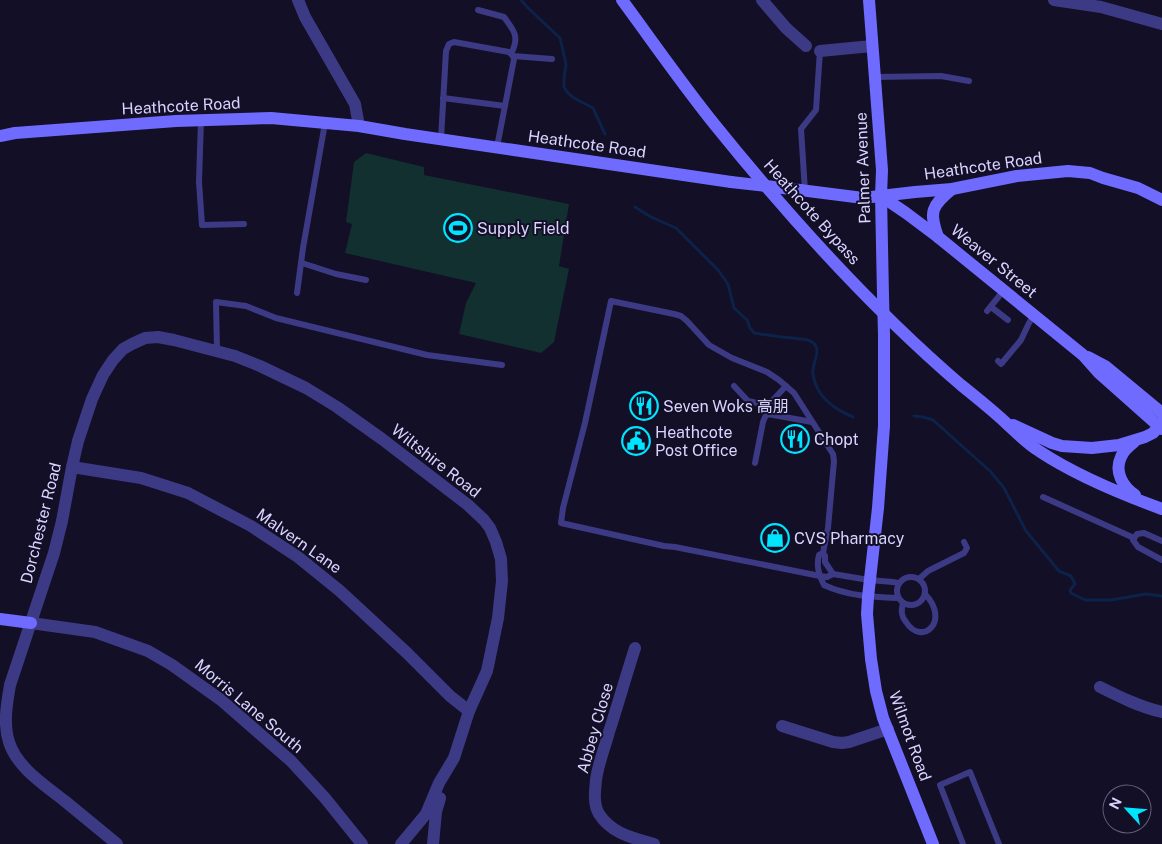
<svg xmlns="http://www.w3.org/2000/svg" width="1162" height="844" font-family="'Public Sans','Noto Sans SC',sans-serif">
<rect width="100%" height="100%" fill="#130f26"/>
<polygon fill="#12302f" points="366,153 424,167 424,175 569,204 559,266 569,269 554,342 541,353 459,334 466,303 476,283 345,253 352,224 346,222 354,162"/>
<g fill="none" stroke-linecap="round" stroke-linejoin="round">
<g stroke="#0c2248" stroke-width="3">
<polyline points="521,0 528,8 560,38 566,64 564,78 564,87 568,93 574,98 593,108 605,134"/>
<path d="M635,207L651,217L676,228L718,270L728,284L734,308L747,320L750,328L754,333C767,335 780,337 793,338C797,339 804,339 808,340C826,347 811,362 813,374C816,397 834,409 853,417"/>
<polyline points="914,416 923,417 933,420 991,472 1004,488 1026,531 1059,571 1071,576 1075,584 1070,590 1071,593 1085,600 1111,600 1146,594 1162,596"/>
</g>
<g stroke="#3d3a85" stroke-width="6">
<path d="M478,10L504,17C514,31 520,36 511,54"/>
<polyline points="513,56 552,59"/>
<polyline points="875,77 941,76 969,81"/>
<polyline points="443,98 505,106"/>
<polyline points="201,120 199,182 202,225 244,224"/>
<polyline points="441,139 446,51 449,44 454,42 509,52 513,56 514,59 497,147"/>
<polyline points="805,191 801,129 816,110 820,51"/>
<polyline points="302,263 336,274 366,280"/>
<polyline points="297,293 303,248 325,123"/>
<polyline points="991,307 1008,320"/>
<polyline points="987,311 1004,290"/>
<polyline points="217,351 216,302 246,306 276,318 427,355 502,365"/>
<polyline points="998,361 1001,364 1021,340 1029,323 1034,315"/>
<polyline points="734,386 748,401 762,404 767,403 772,401 786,386"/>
<polyline points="755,463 763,422 765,417 768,414 812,422"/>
<polyline points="1043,497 1134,538"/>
<polyline points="1162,541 1144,533 1137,534 1133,540 1138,547 1162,560"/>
<polyline points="823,553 825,556 825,562 833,574"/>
<circle cx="911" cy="591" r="14"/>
<polyline points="919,579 928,571 964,553 967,548 964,542"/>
<path d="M898,598C873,597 847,596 824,585C819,575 816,566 819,555L823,553L828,528L834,461L833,454L794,393L779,380L767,372L732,358L709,345L687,321L681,316L674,314L611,301L585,423L563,508L561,523L664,546L675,547L820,576L827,577L833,574L869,580L893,582L898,583"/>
<path d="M903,603C901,611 901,616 906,622C922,647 951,621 925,594"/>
<polyline points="963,844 940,785 970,772 999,844"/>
</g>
<g stroke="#3d3a85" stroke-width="12">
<polyline points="298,0 305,17 355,104 359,126"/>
<polyline points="762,0 786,28 806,46"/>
<polyline points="1054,0 1101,7 1162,24"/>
<polyline points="820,51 872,46"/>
<polyline points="72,467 141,478 188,493 251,526 298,557 340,591 407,653 450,696 469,711"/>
<polyline points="31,623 95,632 148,651 172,665 221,700 291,761 325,798 362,844"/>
<path d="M635,648C626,676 618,704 609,732C605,747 598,764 596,780C595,791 593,804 599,814C612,834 633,838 654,844"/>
<path d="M1100,687C1120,697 1140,707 1162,712"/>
<polyline points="782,726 833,742 842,743 849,742 888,729"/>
<path d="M117,844C100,830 83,816 66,802C46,786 17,768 9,742C3,723 7,703 10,685L54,553L62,521L72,467L78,441L92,399L103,375L113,360L123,349L132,344L145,338L158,337L174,340L235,356L260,366L306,388L337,407L382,439L468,505L484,520L490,528L496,542L501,559L502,581L498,618L487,671L469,711L454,758L439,783L426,814L401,844"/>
<polyline points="433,844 436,812 440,798"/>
</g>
<g stroke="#6f6bff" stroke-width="12">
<path d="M622,0C653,42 682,84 715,125C790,218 870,307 961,385C976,397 991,409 1005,422C1016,432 1026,443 1039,451C1075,475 1121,494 1162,509"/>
<polyline points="869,0 882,170 881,196 883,295"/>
<polyline points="0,136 15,133 176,121 271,118 359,126 405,134 731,182"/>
<polyline points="800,190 863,198 915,192 952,189 1017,176 1068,171 1090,173 1103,178 1138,188 1162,200"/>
<polyline points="881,196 906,213 938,237 1083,355 1099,373 1162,429"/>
<path d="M938,237C929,212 931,206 952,189"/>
<polyline points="884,335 884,426 878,508 868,597 867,614 871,659 876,691 883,718 933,844"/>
<polyline points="1088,357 1105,366 1162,413"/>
<polyline points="1013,425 1052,443 1062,446 1092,448 1119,445 1145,437 1153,433 1162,423"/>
<path d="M1134,442C1129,446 1123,451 1121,457C1114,472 1123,487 1135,495"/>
<polyline points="0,619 31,623"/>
</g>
<g stroke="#6f6bff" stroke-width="12">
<polyline points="731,182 800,190"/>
<polyline points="883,295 884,335"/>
</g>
</g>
<defs>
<symbol id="stadium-ring" viewBox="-11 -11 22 22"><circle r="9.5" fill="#130f26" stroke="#00e5ff" stroke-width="1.5"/><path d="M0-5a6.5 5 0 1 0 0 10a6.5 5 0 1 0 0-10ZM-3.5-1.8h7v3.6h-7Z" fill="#00e5ff"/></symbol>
<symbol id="restaurant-ring" viewBox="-11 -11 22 22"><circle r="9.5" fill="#130f26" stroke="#00e5ff" stroke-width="1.5"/><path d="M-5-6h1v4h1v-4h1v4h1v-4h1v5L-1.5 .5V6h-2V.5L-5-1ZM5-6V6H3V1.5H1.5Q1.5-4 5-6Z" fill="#00e5ff"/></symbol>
<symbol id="civic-ring" viewBox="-11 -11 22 22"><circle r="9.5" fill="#130f26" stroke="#00e5ff" stroke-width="1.5"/><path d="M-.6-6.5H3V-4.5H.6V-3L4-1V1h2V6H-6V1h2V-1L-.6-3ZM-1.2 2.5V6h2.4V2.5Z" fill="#00e5ff"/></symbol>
<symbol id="shop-ring" viewBox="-11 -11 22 22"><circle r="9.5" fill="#130f26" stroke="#00e5ff" stroke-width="1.5"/><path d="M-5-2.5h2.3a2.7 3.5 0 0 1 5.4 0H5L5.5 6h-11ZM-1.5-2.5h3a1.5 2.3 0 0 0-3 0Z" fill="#00e5ff"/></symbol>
</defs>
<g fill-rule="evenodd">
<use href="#stadium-ring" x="442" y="212" width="32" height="32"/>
<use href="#restaurant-ring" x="628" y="390" width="32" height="32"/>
<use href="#restaurant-ring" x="779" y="423" width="32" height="32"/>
<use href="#civic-ring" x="620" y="425" width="32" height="32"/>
<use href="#shop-ring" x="759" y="522" width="32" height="32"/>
</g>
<g text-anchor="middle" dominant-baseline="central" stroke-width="4" stroke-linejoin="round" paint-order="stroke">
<g font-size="16" fill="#d9d4ff" stroke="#130f26">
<text transform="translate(181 106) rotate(-3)">Heathcote Road</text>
<text transform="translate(587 144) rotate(8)">Heathcote Road</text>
<text transform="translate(983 166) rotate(-8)">Heathcote Road</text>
<text transform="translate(863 168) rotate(-92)">Palmer Avenue</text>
<text transform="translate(812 212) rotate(48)">Heathcote Bypass</text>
<text transform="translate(994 261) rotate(39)">Weaver Street</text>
<text transform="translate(436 461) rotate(38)">Wiltshire Road</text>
<text transform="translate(41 523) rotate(-76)">Dorchester Road</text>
<text transform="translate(299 541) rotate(35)">Malvern Lane</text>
<text transform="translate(249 706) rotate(40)">Morris Lane South</text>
<text transform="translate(595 728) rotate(-74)">Abbey Close</text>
<text transform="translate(910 736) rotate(70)">Wilmot Road</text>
</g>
<g font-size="16" fill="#d9d4ff" stroke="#130f26" text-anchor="start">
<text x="477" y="228">Supply Field</text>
<text x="663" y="406">Seven Woks 高朋</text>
<text x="655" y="432">Heathcote<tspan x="655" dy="18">Post Office</tspan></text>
<text x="814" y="439">Chopt</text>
<text x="794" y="538">CVS Pharmacy</text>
</g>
</g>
<g transform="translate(1127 809) rotate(296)"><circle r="24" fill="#130f26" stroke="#625e7d"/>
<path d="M0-4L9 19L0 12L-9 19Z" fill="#00e5ff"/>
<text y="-8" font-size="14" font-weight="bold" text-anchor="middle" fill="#d9d4ff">N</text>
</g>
</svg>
